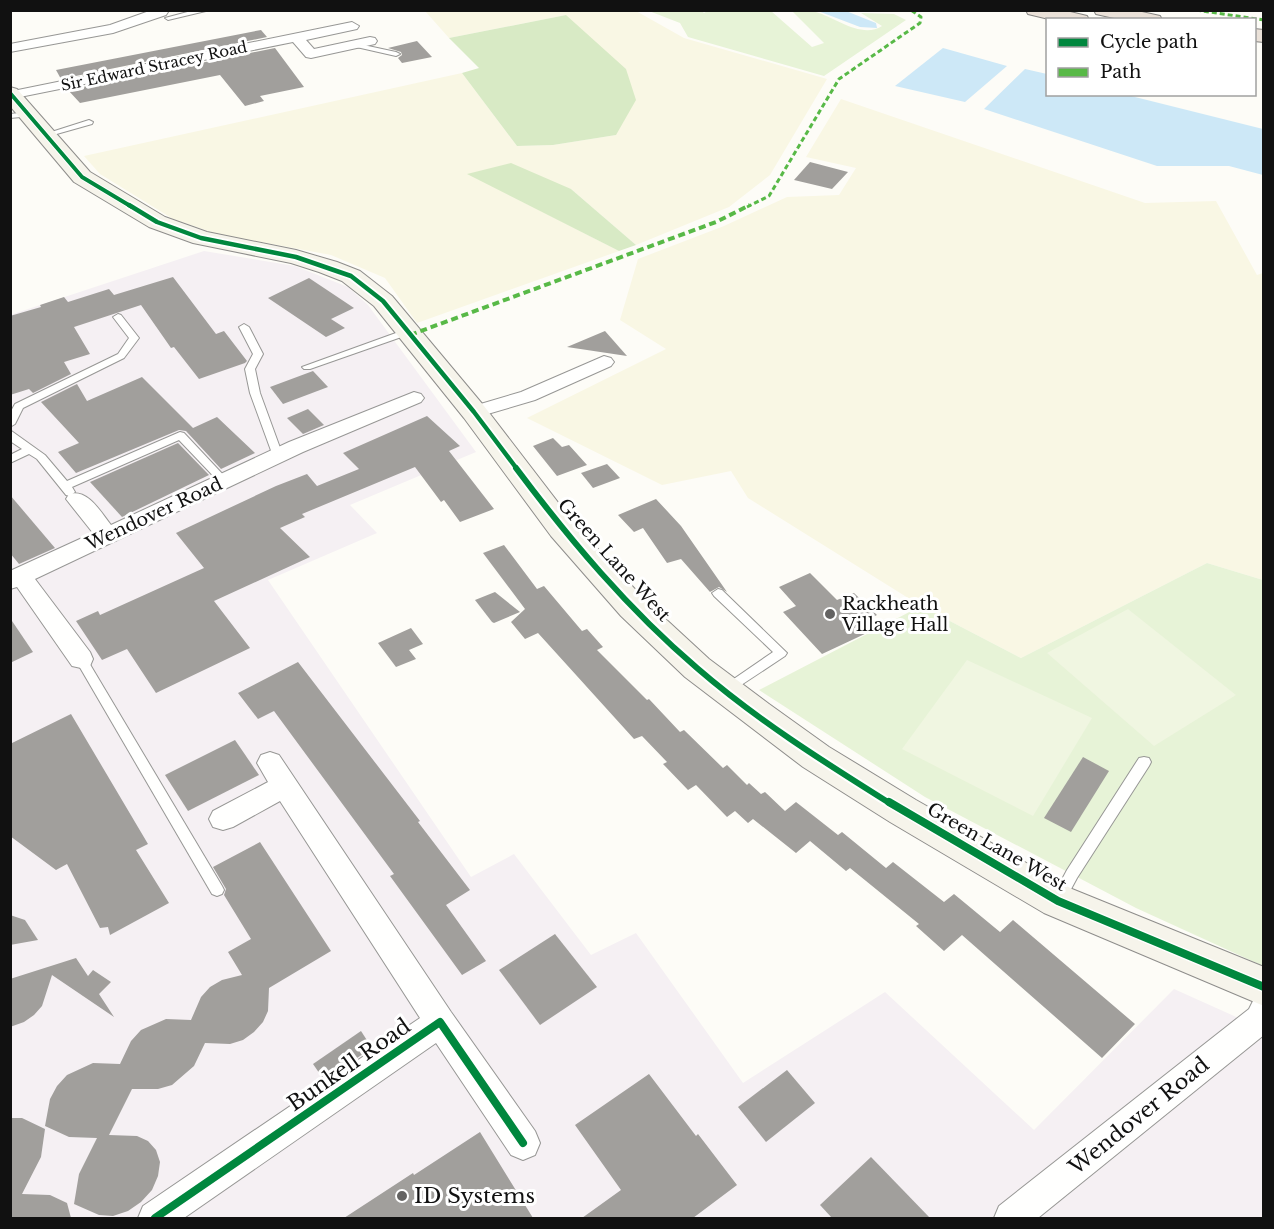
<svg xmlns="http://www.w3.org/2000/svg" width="1274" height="1229" font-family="'Libre Baskerville',serif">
<rect width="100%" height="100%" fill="#fdfcf7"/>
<polygon fill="#f5f0f3" points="204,251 295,266 348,287 368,305 476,452 350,505 377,533 268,580 471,877 514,854 591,955 636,933 743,1083 885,992 1034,1130 1174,989 1263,1029 1263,1218 11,1218 10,315"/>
<g fill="#f9f7e4">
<polygon points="425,11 636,11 684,38 827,79 770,175 729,207 636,245 571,189 469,174 619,251 417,323 385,278 331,255 217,234 173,219 100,174 84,156 462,73 517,146 553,145 616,135 566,15 449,38"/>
<polygon points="841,99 1145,203 1216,201 1257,275 1263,273 1263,580 1207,563 1021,658 921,606 748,498 731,471 662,485 527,418 666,349 620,320 638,259 724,226 787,197 839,195 856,168 806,157"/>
</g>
<g fill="#e7f3d7">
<path d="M701,10L704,13L709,10L771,11L812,47L824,43L792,11C800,11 808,9 816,12C836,18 862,39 882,26L861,13L894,14L906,20L824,76L688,37L680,23L649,11Z"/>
<polygon points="1207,563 1263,580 1263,966 1136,908 925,797 759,690 921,606 1021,658"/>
</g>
<g fill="#d8eac5">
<polygon points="566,15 626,69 636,100 616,135 553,145 517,146 462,73 479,68 449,38"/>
<polygon points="511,163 571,189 636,245 619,251 467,174"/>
</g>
<g fill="#f0f6e1">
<polygon points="1128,609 1236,695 1154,746 1047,653"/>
<polygon points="967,660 1092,718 1033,816 902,749"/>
</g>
<g fill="#cde8f7">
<polygon points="818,11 846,11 876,23 877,28 860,27"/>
<polygon points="943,48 1007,66 965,102 895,86"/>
<polygon points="1025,69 1047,74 1048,94 1127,95 1263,129 1263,175 1229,166 1157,166 984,109"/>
</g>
<g fill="#a19f9c">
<polygon points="261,30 267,37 61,79 56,70"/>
<polygon points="417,41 432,57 402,63 398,58 402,55 401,52 388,48"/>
<polygon points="275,48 304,87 260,96 264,101 245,106 220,75 80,103 68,90"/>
<polygon points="810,162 848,172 832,189 794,180"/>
<polygon points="173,277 216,334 224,331 247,361 245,363 199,379 174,347 171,348 141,305 74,327 90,354 64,362 71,374 33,393 29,389 10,395 10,316 41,307 40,305 64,297 68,302 109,289 114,295"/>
<polygon points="309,278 354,308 331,319 345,328 326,337 268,298"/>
<polygon points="605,331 627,356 567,347"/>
<polygon points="313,371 328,387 283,404 270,387"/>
<polygon points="142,377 193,428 217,417 255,453 221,469 186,431 179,430 76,473 58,452 79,443 41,402 77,384 87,401"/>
<polygon points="308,409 324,425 303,434 287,418"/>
<polygon points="427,416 460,446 449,451 494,509 460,522 444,500 441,502 415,467 302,514 305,517 280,528 310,557 214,601 250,648 156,693 127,649 102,660 76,621 98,611 100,615 204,568 176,533 276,486 307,474 317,486 359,469 343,453"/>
<polygon points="553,438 562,447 569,445 587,465 557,476 533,446"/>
<polygon points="178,443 209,475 122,517 90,482"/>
<polygon points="607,464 620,478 593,488 581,473"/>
<polygon points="10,495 55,548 19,564 10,553"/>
<polygon points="656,499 681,526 727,592 719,587 710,592 681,559 667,563 643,528 634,532 618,515"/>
<polygon points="504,545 537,589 544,586 582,631 587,629 603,647 597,650 647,700 649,699 680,732 684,730 723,768 727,765 747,785 749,783 761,794 765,792 785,811 796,802 838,835 842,832 886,868 893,862 944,902 954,894 1000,932 1013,920 1135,1024 1102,1058 962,935 944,951 916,926 919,924 850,868 846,871 810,841 796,853 753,819 748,823 735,811 727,817 696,785 688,790 663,764 667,762 642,736 634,739 538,633 525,639 511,622 525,609 483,553"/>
<polygon points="810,573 837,600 854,593 877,615 860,623 869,632 822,654 783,612 796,606 779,587"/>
<polygon points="495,592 520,612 494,623 492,622 475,600"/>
<polygon points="10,618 33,652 10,663"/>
<polygon points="411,628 423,644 409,650 416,659 396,667 378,643"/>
<polygon points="298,662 420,821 418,822 470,890 446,905 486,961 462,975 390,876 394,874 274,711 258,719 238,693"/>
<polygon points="71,714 148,844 136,850 169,903 110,935 108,927 100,928 67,864 56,870 10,836 10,744"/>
<polygon points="235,740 259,775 188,811 165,775"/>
<polygon points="1083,757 1109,771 1071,832 1044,818"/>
<polygon points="260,842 331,951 269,988 268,1011 263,1022 254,1032 243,1040 230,1044 205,1043 194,1066 172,1085 158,1089 132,1089 109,1135 137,1136 148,1141 156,1150 160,1162 158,1176 152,1190 141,1202 128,1211 113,1216 99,1215 74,1204 79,1174 97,1138 69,1137 45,1126 50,1099 57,1086 67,1075 93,1063 120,1064 131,1041 141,1030 166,1019 191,1020 201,997 210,987 222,980 242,975 228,952 251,939 224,895 226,889 213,867"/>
<polygon points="10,915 25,920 38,940 10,945"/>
<polygon points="555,934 597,987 540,1025 499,970"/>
<polygon points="76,958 88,976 93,970 111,982 99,994 114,1017 52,975 42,1006 34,1015 24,1022 10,1027 10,979"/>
<polygon points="361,1031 372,1048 324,1080 313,1064"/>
<polygon points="787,1070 815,1103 766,1142 738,1107"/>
<polygon points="649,1074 696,1136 698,1134 737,1185 693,1218 582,1218 621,1190 575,1125"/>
<polygon points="10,1118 22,1118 45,1129 41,1157 22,1194 50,1195 67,1203 71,1218 10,1218"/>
<polygon points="480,1132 533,1218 344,1218 413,1173 414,1175"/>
<polygon points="871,1157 930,1218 832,1218 820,1205"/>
</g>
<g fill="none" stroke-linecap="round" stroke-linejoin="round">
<defs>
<g id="lane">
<polygon points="195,10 210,10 168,20 165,18"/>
<polygon points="354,43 396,52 400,54 396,56 352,46 350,45"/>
<polygon points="29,112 32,112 32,116 10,118 10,114"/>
<polygon points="89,120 93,122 92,124 46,137 42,135"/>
<polygon points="118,314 121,315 139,338 124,358 23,408 15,424 10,427 10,413 15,404 118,354 129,338 113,317"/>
<polygon points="244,324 249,327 263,354 255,369 260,393 283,456 282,458 278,459 273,456 250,393 245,369 253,354 239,327"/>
<polygon points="407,329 410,330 410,334 310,369 304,369 302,367"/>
<polygon points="10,430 45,455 67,481 180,432 184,433 229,481 224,485 220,483 179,440 72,487 75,492 70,496 66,495 37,459 29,454 10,463 10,455 22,449 10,441"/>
<polygon points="718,589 722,590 787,653 785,656 726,695 722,693 720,690 722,687 773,652 714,596 712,593"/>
<polygon points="81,654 85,656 222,886 224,890 222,894 217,896 212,894 75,659 77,656"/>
<polygon points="1144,757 1149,758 1151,762 1149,766 1077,878 1063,904 1058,906 1053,904 1051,900 1067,870 1139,758"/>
</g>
<g id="street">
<polygon points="152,10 168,12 166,15 113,33 10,52 10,44 110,25"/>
<polygon points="352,22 359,26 357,29 306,40 314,49 370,37 375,38 377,41 375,44 311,58 306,57 293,42 10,99 10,91 13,91"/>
<polygon points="604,356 611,358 614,362 611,366 535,400 474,418 467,416 464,412 467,408 521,392"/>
<path d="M414,392L421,394L424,398L421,402L303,452L35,579L90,652L93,659L90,666L81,668L72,666L17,587L10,589V571L93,533L66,499L69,494C88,489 100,511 111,525L289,442Z"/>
<polygon points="270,752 279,755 451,1012 535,1131 540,1143 535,1155 523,1160 511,1155 436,1043 184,1218 138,1218 143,1206 420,1018 280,801 233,827 223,830 213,827 209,819 213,811 268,782 257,763 261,755"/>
<polygon points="1264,997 1264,1035 1038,1218 994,1218 999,1206 1249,1009 1253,1001"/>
</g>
<polygon id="secondary" points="10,87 17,89 90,172 165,217 207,232 296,250 337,262 360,271 392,296 484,406 573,522 645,600 709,659 769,704 829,747 916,800 1072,889 1264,967 1264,1006 1044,913 890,822 803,767 685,677 621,616 551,536 464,418 374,306 342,281 319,272 291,263 193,243 149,227 74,182 10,106"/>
<g id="highway">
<polygon points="1026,10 1062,10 1087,16 1089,20 1053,20 1028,14"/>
<polygon points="1094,10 1133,10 1160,16 1162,20 1123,20 1096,14"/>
<polygon points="1254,29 1264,30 1264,42 1254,41"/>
</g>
</defs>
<use href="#lane" stroke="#979795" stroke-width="2"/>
<use href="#street" stroke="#979795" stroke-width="2"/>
<use href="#secondary" stroke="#8e8d8b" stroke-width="2"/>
<use href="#highway" stroke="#858482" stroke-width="2"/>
<use href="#lane" fill="#fffffe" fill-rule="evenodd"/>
<use href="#street" fill="#fffffe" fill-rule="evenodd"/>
<use href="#secondary" fill="#f6f4eb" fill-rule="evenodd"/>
<use href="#highway" fill="#eae1d8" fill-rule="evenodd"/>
<g stroke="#58b947" stroke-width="3" stroke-dasharray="5 3" stroke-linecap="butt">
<polyline points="1196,10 1264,20"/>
<polyline points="747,207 769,196 839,79 920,23 921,17 911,10"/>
</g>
<polyline stroke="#58b947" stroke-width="4" stroke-dasharray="7 4" stroke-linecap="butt" points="410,335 716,222 750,205"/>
<defs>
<polyline id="cycleway-far3" points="10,93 82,177 132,207"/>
<polyline id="cycleway-far2" points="129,205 157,222 201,238 296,257 351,276 383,301 474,412 517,469"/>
<path id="cycleway-far1" d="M516,468C570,540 628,609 697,668C757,720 824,762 891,804"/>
<g id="cycleway">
<polyline points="889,802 1058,901 1264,987"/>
<polyline points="155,1218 440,1022 523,1143"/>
</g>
</defs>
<use href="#cycleway-far3" stroke="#fff" stroke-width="6"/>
<use href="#cycleway-far2" stroke="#fff" stroke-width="8"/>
<use href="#cycleway-far1" stroke="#fff" stroke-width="10"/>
<use href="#cycleway" stroke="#fff" stroke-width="11"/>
<use href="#cycleway-far3" stroke="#00873e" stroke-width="4"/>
<use href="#cycleway-far2" stroke="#00873e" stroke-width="4.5"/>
<use href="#cycleway-far1" stroke="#00873e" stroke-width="6"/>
<use href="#cycleway" stroke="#00873e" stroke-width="8"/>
</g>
<g fill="#646362" stroke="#fff" stroke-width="2">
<circle cx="830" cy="614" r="6"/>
<circle cx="402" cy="1196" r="6"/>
</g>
<g text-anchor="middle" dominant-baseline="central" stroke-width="6" stroke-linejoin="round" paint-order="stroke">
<g font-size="15" fill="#111" stroke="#fff">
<text transform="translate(154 66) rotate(-12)">Sir Edward Stracey Road</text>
</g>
<g font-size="18" fill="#111" stroke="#fff">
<text transform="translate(154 514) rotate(-25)">Wendover Road</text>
<text transform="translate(614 560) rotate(48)">Green Lane West</text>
<text transform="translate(997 847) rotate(30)">Green Lane West</text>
</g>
<g font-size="18" fill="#111" stroke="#fff" text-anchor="start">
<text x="842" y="604">Rackheath<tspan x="842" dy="21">Village Hall</tspan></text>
</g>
<g font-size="21" fill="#111" stroke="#fff">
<text transform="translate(349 1065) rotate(-35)">Bunkell Road</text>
<text transform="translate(1139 1116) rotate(-39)">Wendover Road</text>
</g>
<g font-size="21" fill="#111" stroke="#fff" text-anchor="start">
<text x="414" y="1196">ID Systems</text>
</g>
</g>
<rect width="1274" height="1229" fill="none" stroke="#111111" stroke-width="24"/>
<rect x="1046" y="18" width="210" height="78" fill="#ffffff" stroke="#a0a0a0" stroke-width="1.5"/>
<rect x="1058" y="38" width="30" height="9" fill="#00873e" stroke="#a0a0a0" stroke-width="1.5"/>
<text x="1100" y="48" font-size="18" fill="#111111">Cycle path</text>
<rect x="1058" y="68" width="30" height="9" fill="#58b947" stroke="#a0a0a0" stroke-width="1.5"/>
<text x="1100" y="78" font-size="18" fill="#111111">Path</text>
</svg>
